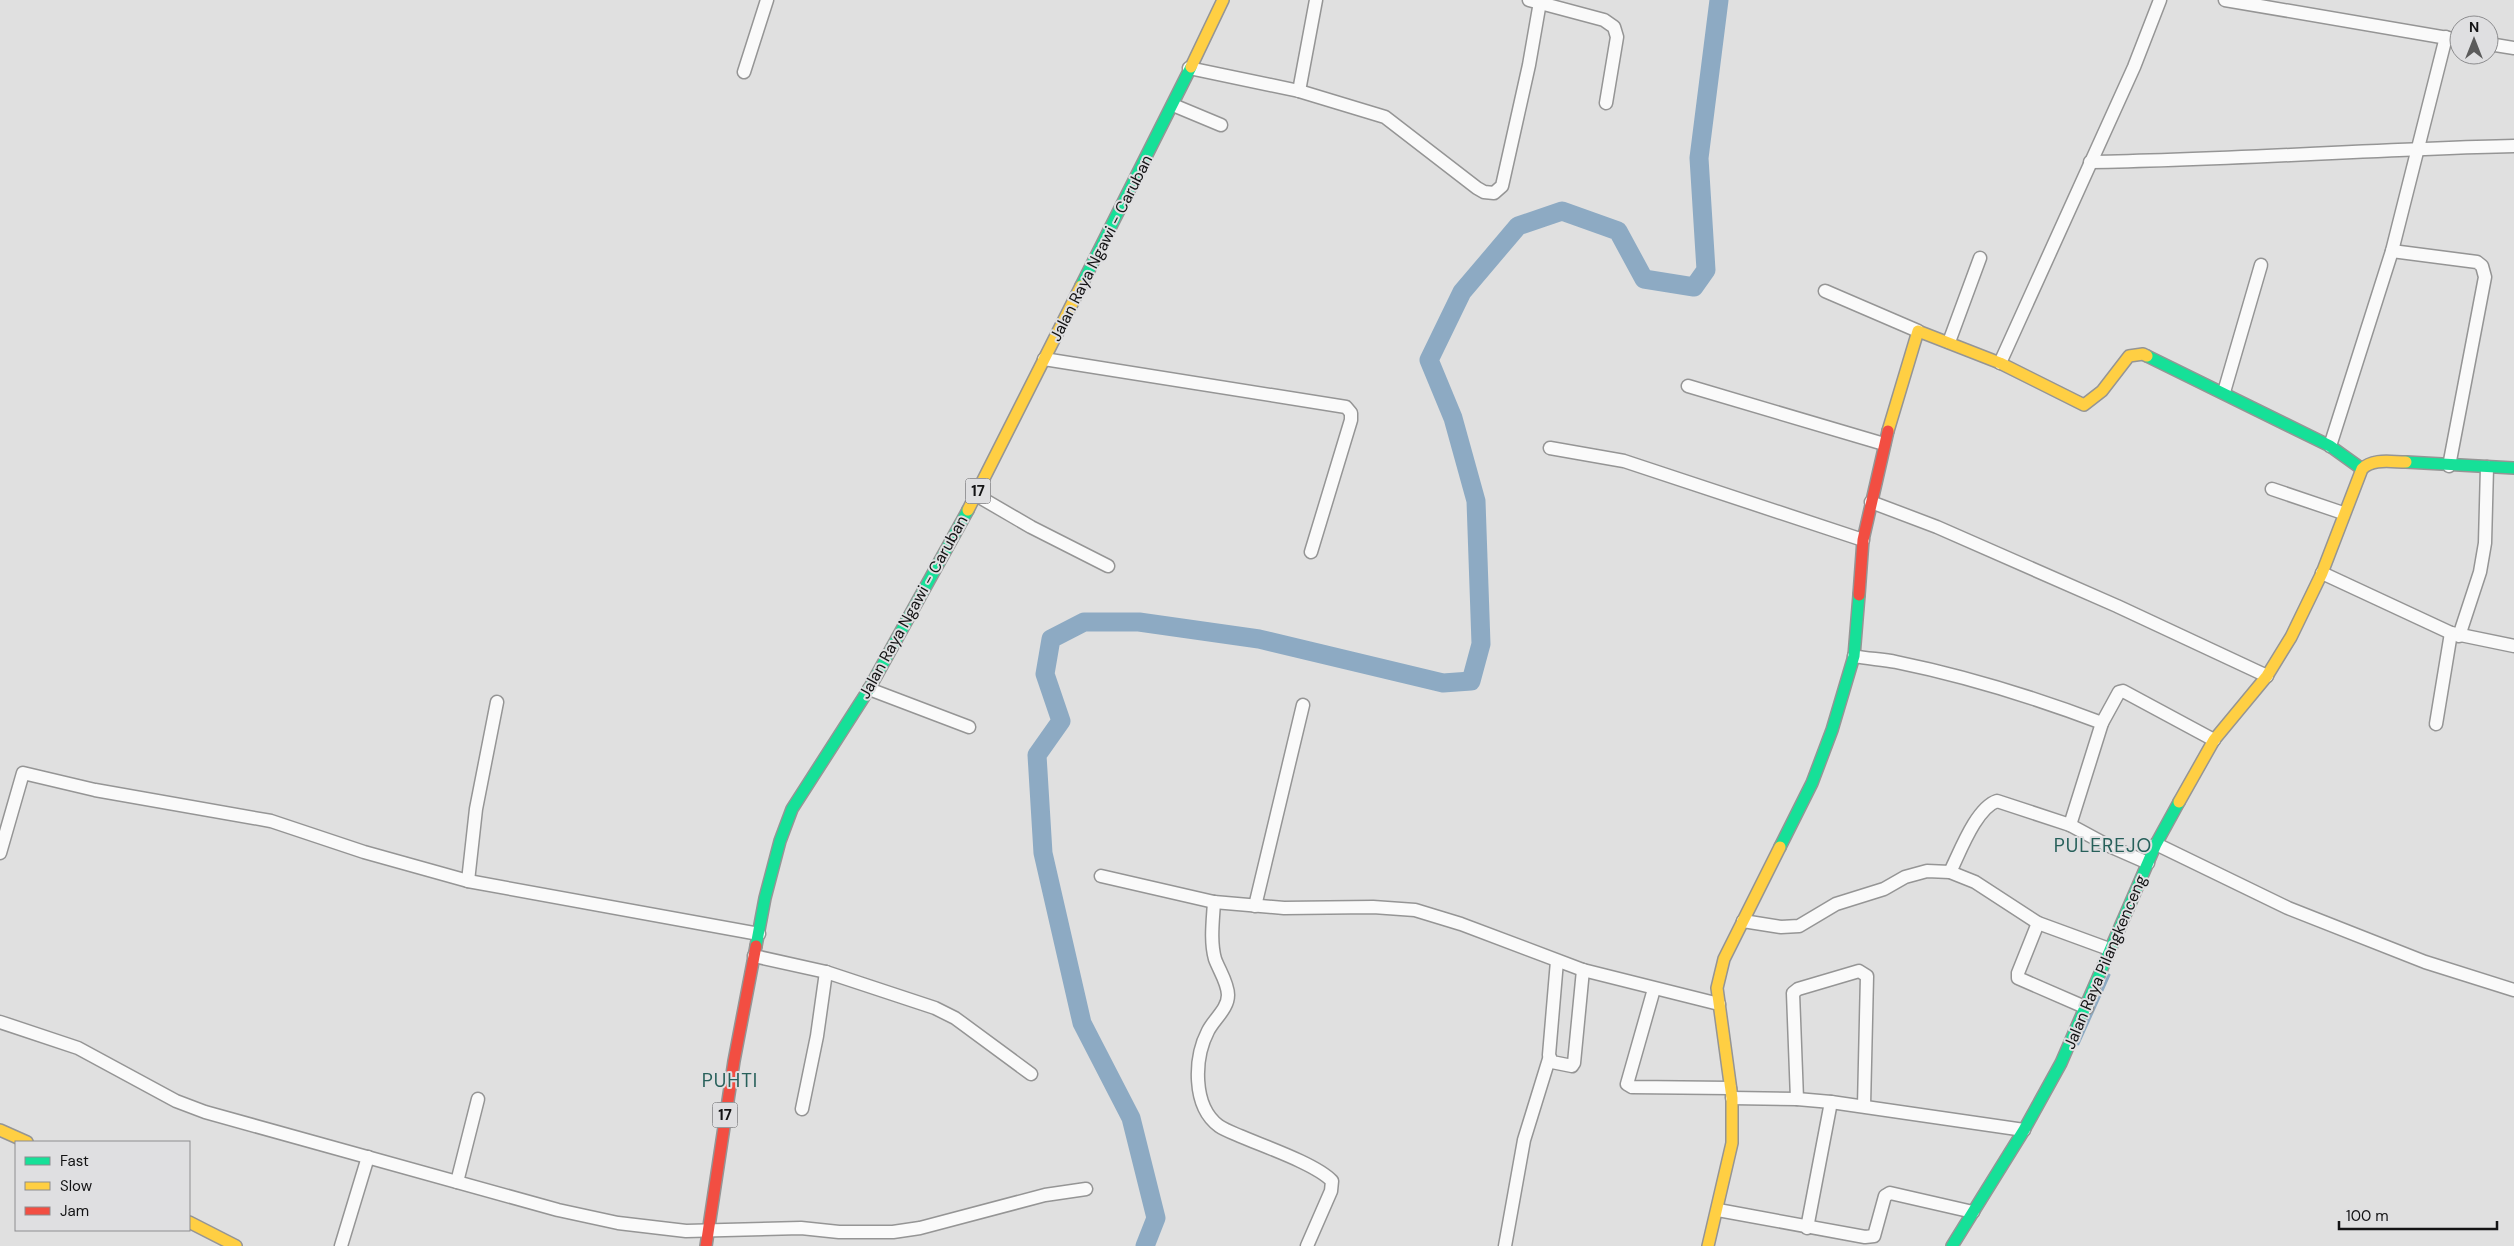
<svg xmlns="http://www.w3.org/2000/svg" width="2514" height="1246" font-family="'DM Sans',sans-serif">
<rect width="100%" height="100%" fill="#e0e0e0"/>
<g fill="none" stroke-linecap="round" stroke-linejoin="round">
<polyline stroke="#8daac3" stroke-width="3" points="2078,1044 2109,975"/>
<polyline stroke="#8daac3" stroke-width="19" points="1145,1246 1156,1218 1131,1118 1082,1023 1043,853 1037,755 1061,721 1045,674 1051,639 1084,622 1139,622 1259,639 1443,683 1471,681 1481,644 1476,501 1453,418 1429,360 1462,292 1518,226 1562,211 1618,231 1644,279 1694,287 1706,270 1699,158 1719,0"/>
<defs>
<g id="street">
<polyline points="1529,0 1604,20 1614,27 1617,37 1606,103"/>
<polyline points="2225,0 2459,40"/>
<polyline points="2489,44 2514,48"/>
<polyline points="1189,68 1299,91 1385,117 1477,188 1484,192 1494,193 1502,186 1529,65 1540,2"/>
<polyline points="744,72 767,0"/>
<polyline points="1299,91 1316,0"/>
<polyline points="1173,105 1221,125"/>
<path d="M2090,162C2232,160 2373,149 2514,146"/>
<polyline points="2392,251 2477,262 2482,266 2485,277 2449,466"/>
<polyline points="1825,291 1918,331"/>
<polyline points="1949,342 1980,258"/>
<polyline points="1044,359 1346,407 1351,413 1351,420 1311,552"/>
<polyline points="2000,363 2134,67 2160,0"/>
<polyline points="1688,386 1884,444"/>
<polyline points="2224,392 2261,265"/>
<polyline points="2330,446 2392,251 2446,37"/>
<polyline points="1550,448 1624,461 1863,540"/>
<polyline points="2272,489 2343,513"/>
<polyline points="976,495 1031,527 1108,566"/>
<polyline points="1871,502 1937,527 2117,606 2267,676"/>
<polyline points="2322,573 2451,633 2514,646"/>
<polyline points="2459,636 2480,572 2485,543 2487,467"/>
<path d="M1854,656C1868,659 1882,659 1896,662C1965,676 2036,698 2102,723"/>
<polyline points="869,689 969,727"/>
<polyline points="2436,724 2451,633"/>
<polyline points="2070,825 2102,723 2119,692 2123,691 2214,740"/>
<polyline points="2156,844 2288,908 2425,962 2514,990"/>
<polyline points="0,853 23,773 95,790 271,821 364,852 468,881 759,934"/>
<path d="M1950,872C1960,852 1976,808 1997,801L2070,825L2107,845L2148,863"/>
<polyline points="1101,876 1214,902 1284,908 1373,907 1415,910 1461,924 1583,970 1719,1004"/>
<polyline points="468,881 476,809 497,702"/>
<path d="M1214,902C1213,920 1210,941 1215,959C1219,970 1228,983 1228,995C1228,1009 1214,1019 1208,1031C1194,1058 1192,1106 1219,1126C1225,1130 1233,1133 1240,1136C1263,1146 1316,1164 1332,1181L1331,1191L1307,1246"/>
<polyline points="1255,906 1303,705"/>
<polyline points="1743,921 1781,927 1799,926 1836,904 1884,889 1905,877 1927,871 1950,872 1975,882 2038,923 2109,949"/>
<polyline points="2038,923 2018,973 2018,978 2087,1008"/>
<polyline points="754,956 826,972 935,1008 955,1018 1031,1074"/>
<polyline points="1557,961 1549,1055 1552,1062 1572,1066 1574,1063 1583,970"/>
<polyline points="1654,989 1627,1084 1632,1087 1730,1088"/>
<polyline points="0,1022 78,1048 176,1101 205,1112 558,1210 618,1223 686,1231 801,1228 839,1232 893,1232 920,1228 1045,1195 1086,1189"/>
<polyline points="1732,1098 1797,1099 1831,1102 2024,1130"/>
<polyline points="1797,1099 1793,993 1798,989 1859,971 1867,976 1864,1106"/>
<polyline points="802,1109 817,1036 826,972"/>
<polyline points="457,1182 478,1099"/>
<polyline points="1718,1210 1865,1237 1874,1236 1885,1196 1890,1193 1973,1212"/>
<polyline points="1807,1228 1831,1102"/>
<polyline points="341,1246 368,1157"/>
<polyline points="1505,1246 1524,1140 1549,1059"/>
</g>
<g id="fast">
<polyline points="1081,286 1191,67"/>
<polyline points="2147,356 2330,446 2362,469"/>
<polyline points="2406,462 2514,468"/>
<polyline points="1780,847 1812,783 1832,730 1854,656 1859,595"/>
<polyline points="756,946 765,898 780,841 792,809 869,689 968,510"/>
<polyline points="1952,1246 2024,1130 2061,1063 2156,844 2179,802"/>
</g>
<g id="slow">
<polyline points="1191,67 1223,0"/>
<polyline points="1888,431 1918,331 2000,363 2084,405 2102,391 2129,356 2143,354 2147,356"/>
<polyline points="968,510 1081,286"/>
<path d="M2179,802L2214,740L2267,676L2291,637L2322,573L2362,469C2373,458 2391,462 2406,462"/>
<polyline points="0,1130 27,1142"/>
<polyline points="189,1222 236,1246"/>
<polyline points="1708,1246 1732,1143 1732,1098 1717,988 1724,959 1780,847"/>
</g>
<g id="jam">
<polyline points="1859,595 1863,540 1888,431"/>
<polyline points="706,1246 734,1061 756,946"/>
</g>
</defs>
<use href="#street" stroke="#959595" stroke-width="15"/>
<use href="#fast" stroke="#959595" stroke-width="14"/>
<use href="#slow" stroke="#959595" stroke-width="14"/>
<use href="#jam" stroke="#959595" stroke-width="14"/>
<use href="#street" stroke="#fafafa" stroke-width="12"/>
<use href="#fast" stroke="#16e098" stroke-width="11"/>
<use href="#slow" stroke="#ffcf43" stroke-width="11"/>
<use href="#jam" stroke="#f24e42" stroke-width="11"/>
</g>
<g text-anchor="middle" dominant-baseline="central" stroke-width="4" stroke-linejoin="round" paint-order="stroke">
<g fill="#dfdfe1" stroke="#505052" stroke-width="1">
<rect x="965.5" y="478.5" width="25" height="25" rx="4"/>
<rect x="712.5" y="1102.5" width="25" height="25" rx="4"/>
</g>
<g font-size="15" font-weight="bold" fill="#131314">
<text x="978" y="491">17</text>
<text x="725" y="1115">17</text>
</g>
<g font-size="16" fill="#131314" stroke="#dfdfe1">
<text transform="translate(1101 248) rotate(-63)">Jalan Raya Ngawi - Caruban</text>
<text transform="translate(913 607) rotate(-61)">Jalan Raya Ngawi - Caruban</text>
<text transform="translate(2105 962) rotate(-67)">Jalan Raya Pilangkenceng</text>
</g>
<g font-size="19" letter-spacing="1" fill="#27605a" stroke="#dfdfe1">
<text x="2103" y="845">PULEREJO</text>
<text x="730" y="1080">PUHTI</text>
</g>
</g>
<rect x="15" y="1141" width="175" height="90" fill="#dfdfe1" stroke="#8d8d8f"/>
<rect x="25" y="1157" width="25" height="8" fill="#16e098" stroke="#8d8d8f"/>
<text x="60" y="1166" font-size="15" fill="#131314">Fast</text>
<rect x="25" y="1182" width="25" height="8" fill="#ffcf43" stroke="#8d8d8f"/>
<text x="60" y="1191" font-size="15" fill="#131314">Slow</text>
<rect x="25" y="1207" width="25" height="8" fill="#f24e42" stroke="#8d8d8f"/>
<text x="60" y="1216" font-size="15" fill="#131314">Jam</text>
<g transform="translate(2474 40)"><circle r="24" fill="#dfdfe1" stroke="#8d8d8f"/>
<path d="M0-4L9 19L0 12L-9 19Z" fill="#5b5b5b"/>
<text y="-8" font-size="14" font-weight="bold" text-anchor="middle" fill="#131314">N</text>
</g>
<path d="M2339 1221v8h158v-8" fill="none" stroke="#131314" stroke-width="2.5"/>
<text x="2346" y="1221" font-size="15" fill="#131314" stroke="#dfdfe1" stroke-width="4" paint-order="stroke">100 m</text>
</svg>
